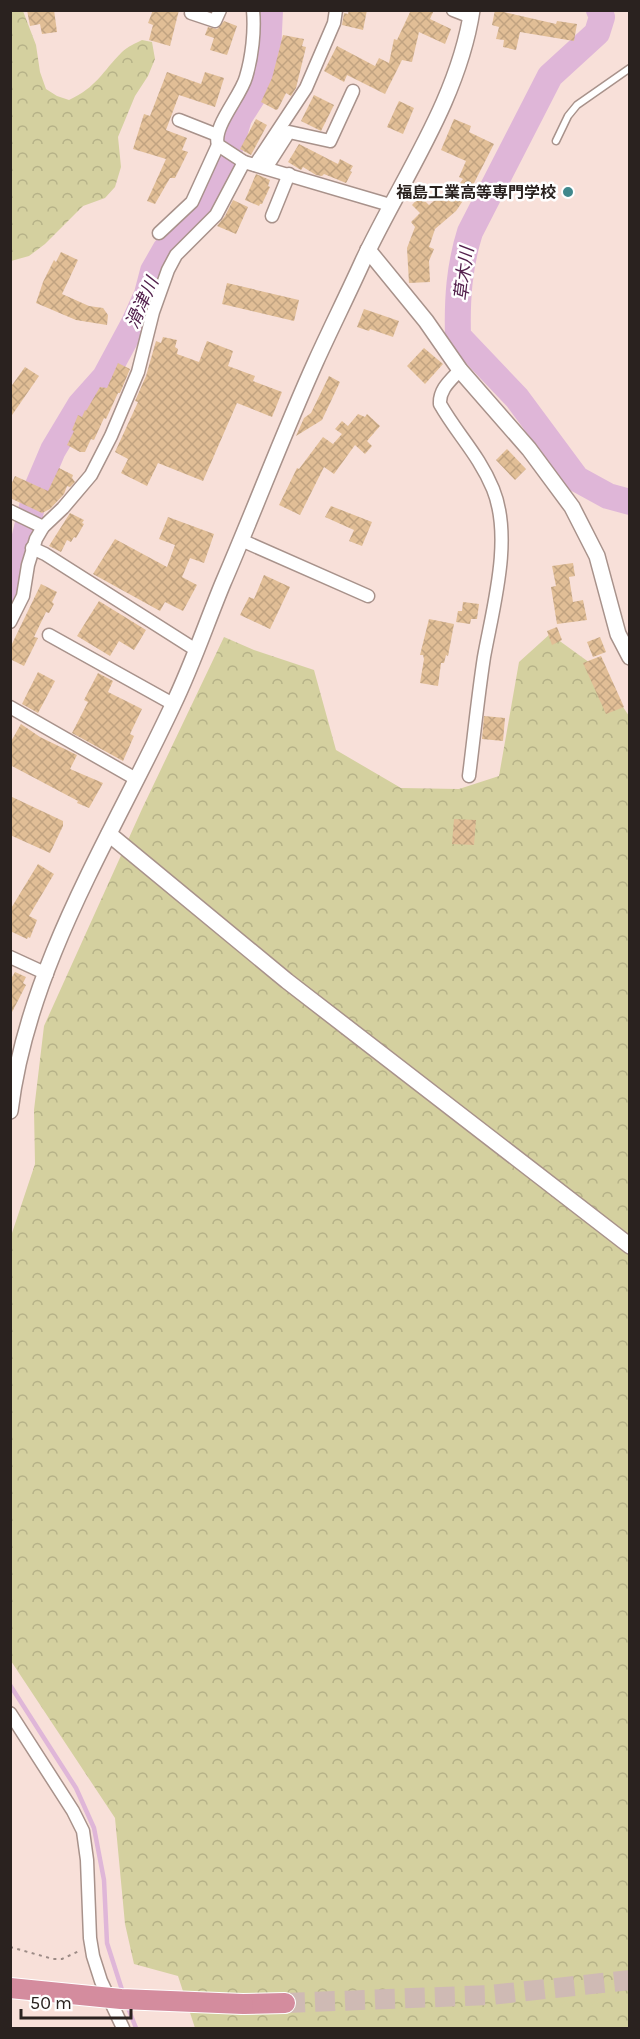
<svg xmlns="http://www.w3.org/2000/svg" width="640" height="2039" font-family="Karla,'Noto Sans JP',sans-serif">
<defs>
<pattern id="forest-crowns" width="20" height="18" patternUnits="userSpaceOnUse" patternTransform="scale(1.5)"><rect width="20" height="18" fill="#d4d09f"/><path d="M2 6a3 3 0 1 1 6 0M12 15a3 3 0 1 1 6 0" fill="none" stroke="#b6b288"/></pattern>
<pattern id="building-cross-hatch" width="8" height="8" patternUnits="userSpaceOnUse" patternTransform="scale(1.5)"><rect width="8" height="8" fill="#e1be96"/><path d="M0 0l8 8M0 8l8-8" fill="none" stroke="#c1a381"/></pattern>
</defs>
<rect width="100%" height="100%" fill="#f8e0d9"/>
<g fill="url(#forest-crowns)">
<path d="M11,10L23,11L36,45L40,72L46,89L57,96L69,100C97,87 102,72 122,52C127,47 136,43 142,40L152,42L155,59L148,76L135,96L118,137L121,167L115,187L105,198L83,206L45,244L29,256L11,261Z"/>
<polygon points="550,634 597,668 629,716 629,2028 195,2028 178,1976 134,1964 125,1924 115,1818 11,1661 10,1239 35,1164 34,1110 44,1026 142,809 224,637 254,650 314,670 336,750 401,788 459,789 499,776 519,662"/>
</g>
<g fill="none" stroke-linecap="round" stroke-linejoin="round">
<g stroke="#dfb6d8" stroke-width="4.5">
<polyline points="10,1685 76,1788 94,1828 104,1880 107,1943 123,1993"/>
<polyline points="126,2003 136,2028"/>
</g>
<g stroke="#dfb6d8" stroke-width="26">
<path d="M599,10L602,17L597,33L550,76L470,232C459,267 457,300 458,336L517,398L577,479L608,496L630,502"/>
<polyline points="10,598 36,490 53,450 80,405 105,377 133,325 147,294 153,271 165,250 212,197 220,183 239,118 267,74 270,10"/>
</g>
</g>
<g fill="url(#building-cross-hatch)">
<polygon points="27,10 54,10 57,32 42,34 40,24 30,26"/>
<polygon points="153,10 179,10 170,46 149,40 153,25 148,23"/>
<polygon points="349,10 367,10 363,30 342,25 344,13 348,14"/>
<polygon points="411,10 434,10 430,19 451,29 445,44 419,32 412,62 402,60 385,94 347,75 344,82 324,71 337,46 375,66 379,58 389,63 394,39 397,40"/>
<polygon points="495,10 556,24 557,21 577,24 574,41 520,32 516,50 503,47 504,40 496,39 499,27 492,25"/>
<polygon points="224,21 237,26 227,55 210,50 214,38 205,35 208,27 217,29"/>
<polygon points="283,35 304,39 302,46 306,47 296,88 291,96 286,93 278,109 276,110 261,102 272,78"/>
<polygon points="167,72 201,84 205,72 224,78 215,107 179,95 166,130 187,138 182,150 188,152 175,178 170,178 155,204 147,201 166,159 133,149 144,114 150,116"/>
<polygon points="314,95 334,105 321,131 301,121"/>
<polygon points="399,101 414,108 403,134 387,127"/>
<polygon points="256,119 267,125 251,155 240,149"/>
<polygon points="454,119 471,126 469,132 494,144 471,189 456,211 435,229 429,247 434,249 429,261 430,282 409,283 407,248 415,227 411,222 420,213 412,205 420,196 429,205 441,195 447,202 463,179 459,177 466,161 441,150"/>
<polygon points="299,144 338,164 340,159 353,166 350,171 352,172 346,183 324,174 322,176 316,175 303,167 301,170 288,162"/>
<polygon points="256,174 270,180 268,186 270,187 262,204 260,204 259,206 245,200"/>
<polygon points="233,200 248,207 236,234 217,226 225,216"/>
<polygon points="61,252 78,260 62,294 89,306 103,308 108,315 107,325 76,320 36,303 43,282 54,260 56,262"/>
<polygon points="227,283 299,300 294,321 222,304"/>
<polygon points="364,309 399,321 393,337 370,329 369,331 357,327"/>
<polygon points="163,337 177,340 175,347 178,349 177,354 199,362 207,341 233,351 228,366 255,376 253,381 282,392 272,417 237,403 203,481 158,463 147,486 121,473 128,459 115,452 138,402 135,401 146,376 156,341 161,343"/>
<polygon points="424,348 443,364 425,384 407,366"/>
<polygon points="118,363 130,369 120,393 118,393 106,419 104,418 94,440 91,439 85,452 80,452 67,445 74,431 72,430 78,415 82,417 85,410 86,411 100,387 107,388"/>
<polygon points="25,367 39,376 10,418 10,388"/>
<polygon points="329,376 340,382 322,420 296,436 304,418 311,413"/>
<polygon points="358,414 365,417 367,414 380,426 367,441 372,446 365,454 355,445 334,474 324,467 300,515 279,505 297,468 299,469 323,437 333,444 342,434 335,429 342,421 348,426"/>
<polygon points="507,449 526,469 515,480 496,460"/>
<polygon points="59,468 73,475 72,478 75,482 70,487 67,486 64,494 50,509 42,513 10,498 10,487 15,476 48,491"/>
<polygon points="331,506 372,522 362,546 349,541 354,530 325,517"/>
<polygon points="70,513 84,520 82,523 84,524 76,538 74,537 71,542 67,540 61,552 49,546"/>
<polygon points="168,517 214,534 204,563 190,558 182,577 197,585 183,611 165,602 160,611 93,574 115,539 167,567 175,545 159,539"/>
<polygon points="573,563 575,576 569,577 573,602 583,600 587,620 557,624 551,587 556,586 552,566"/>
<polygon points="264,575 290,587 270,629 240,615 249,597 254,599"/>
<polygon points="41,584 57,592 52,602 54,604 49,613 46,612 34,637 38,638 24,666 10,659 10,648"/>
<polygon points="99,601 146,630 134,650 119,641 110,656 77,636"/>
<polygon points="463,602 479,604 477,619 471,619 470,624 456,622 458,611 462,611"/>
<polygon points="429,619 454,624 448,656 446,655 444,663 441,663 438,686 420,683 424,659 423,655 420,655"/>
<polygon points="557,627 562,640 552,645 547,631"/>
<polygon points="600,637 606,652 593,657 587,642"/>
<polygon points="601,656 624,707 606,714 583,663"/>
<polygon points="38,672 55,681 38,713 22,704"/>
<polygon points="98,673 113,681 108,692 142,709 130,734 134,736 123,761 72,733 88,702 84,700"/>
<polygon points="484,716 505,718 503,741 482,739"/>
<polygon points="21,724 40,737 77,755 70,769 103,783 89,808 77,803 78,801 10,765 10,743"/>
<polygon points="10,796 63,821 63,826 50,853 10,835"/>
<polygon points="454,819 476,820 474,845 452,844"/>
<polygon points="38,864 54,874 29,916 37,920 30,938 28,937 27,939 10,931 10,910"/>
<polygon points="15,972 26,977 23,983 26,985 10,1016 10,977 12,977"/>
</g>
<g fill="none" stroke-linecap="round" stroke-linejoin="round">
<polyline stroke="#cfbab4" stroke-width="20" stroke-dasharray="20 10" stroke-linecap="butt" points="285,2003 490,1995 630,1980"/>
<defs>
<polyline id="service" points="556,141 568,116 577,105 630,68"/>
<g id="minor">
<path d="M253,10C255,31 252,57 246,77C241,96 212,127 218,145L244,162L390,205"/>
<polyline points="453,10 471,17"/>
<polyline points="191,13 215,21 220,10"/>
<polyline points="179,120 217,135"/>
<polyline points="255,165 306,88 334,23 336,10"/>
<polyline points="266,168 289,132 330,141 353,91"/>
<polyline points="272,216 289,174"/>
<polyline points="159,233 192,202 218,145"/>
<path d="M460,370C451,380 439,389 440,404C457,434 479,455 493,489C513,538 493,607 484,657C478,696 474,736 469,776"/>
<polyline points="10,511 43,527"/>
<polyline points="241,540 368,596"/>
<polyline points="32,548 45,554 196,650"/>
<polyline points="10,622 23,596 28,565 36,539 43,527 63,508 91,475 111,436 138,372 153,312 168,270 176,255 216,215 244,162"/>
<polyline points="49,635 173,704"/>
<polyline points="10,707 136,779"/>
<polyline points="10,957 47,974"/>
<polyline points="10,1713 73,1811 83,1831 87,1860 90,1938 93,1956 101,1981 123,2028"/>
</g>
<g id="tertiary">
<polyline points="368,250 426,321 460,370 529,449 572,507 597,556 618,634 630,657"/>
<polyline points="109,834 287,981 630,1246"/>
<path d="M10,1111C28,965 112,836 173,705C192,666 206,624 223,583C255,509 283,434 316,361C331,328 347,296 362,263C400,181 458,102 472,10"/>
</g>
<polyline id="trunk" points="243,2004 285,2003"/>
</defs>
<use href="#service" stroke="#a8928b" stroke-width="9"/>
<use href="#minor" stroke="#a8928b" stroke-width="15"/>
<use href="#tertiary" stroke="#a8928b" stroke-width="18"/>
<use href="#trunk" stroke="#fff" stroke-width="22"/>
<polyline stroke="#9c8b86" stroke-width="2" stroke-dasharray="3 4.5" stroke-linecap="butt" points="10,1947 53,1959 62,1959 79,1951"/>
<use href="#service" stroke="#fff" stroke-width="6"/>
<use href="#minor" stroke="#fff" stroke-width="12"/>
<use href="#tertiary" stroke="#fff" stroke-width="15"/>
<use href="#trunk" stroke="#d48c9e" stroke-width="20"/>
<defs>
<polyline id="trunk-bridge" points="10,1988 121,1999 243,2004"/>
</defs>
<use href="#trunk-bridge" stroke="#fff" stroke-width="22" stroke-linecap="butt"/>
<use href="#trunk-bridge" stroke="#d48c9e" stroke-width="20"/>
</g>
<circle fill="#40888c" stroke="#fff" stroke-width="2" cx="568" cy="192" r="6"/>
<g text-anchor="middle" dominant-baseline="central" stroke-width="5" stroke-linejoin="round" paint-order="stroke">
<g font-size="16" font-weight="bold" fill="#2a221f" stroke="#fff" text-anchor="end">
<text x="556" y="192">福島工業高等専門学校</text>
</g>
<g font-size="18" font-style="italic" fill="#53214d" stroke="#fff">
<text transform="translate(464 274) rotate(-83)">草木川</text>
<text transform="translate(142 303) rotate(-66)">滑津川</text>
</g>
</g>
<rect width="640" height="2039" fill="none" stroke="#2a221f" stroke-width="24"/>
<path d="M21 2009v9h110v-9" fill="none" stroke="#2a221f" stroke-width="3"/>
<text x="30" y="2009" font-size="18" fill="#2a221f" stroke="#ffffff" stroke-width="4.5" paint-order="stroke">50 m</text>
</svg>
